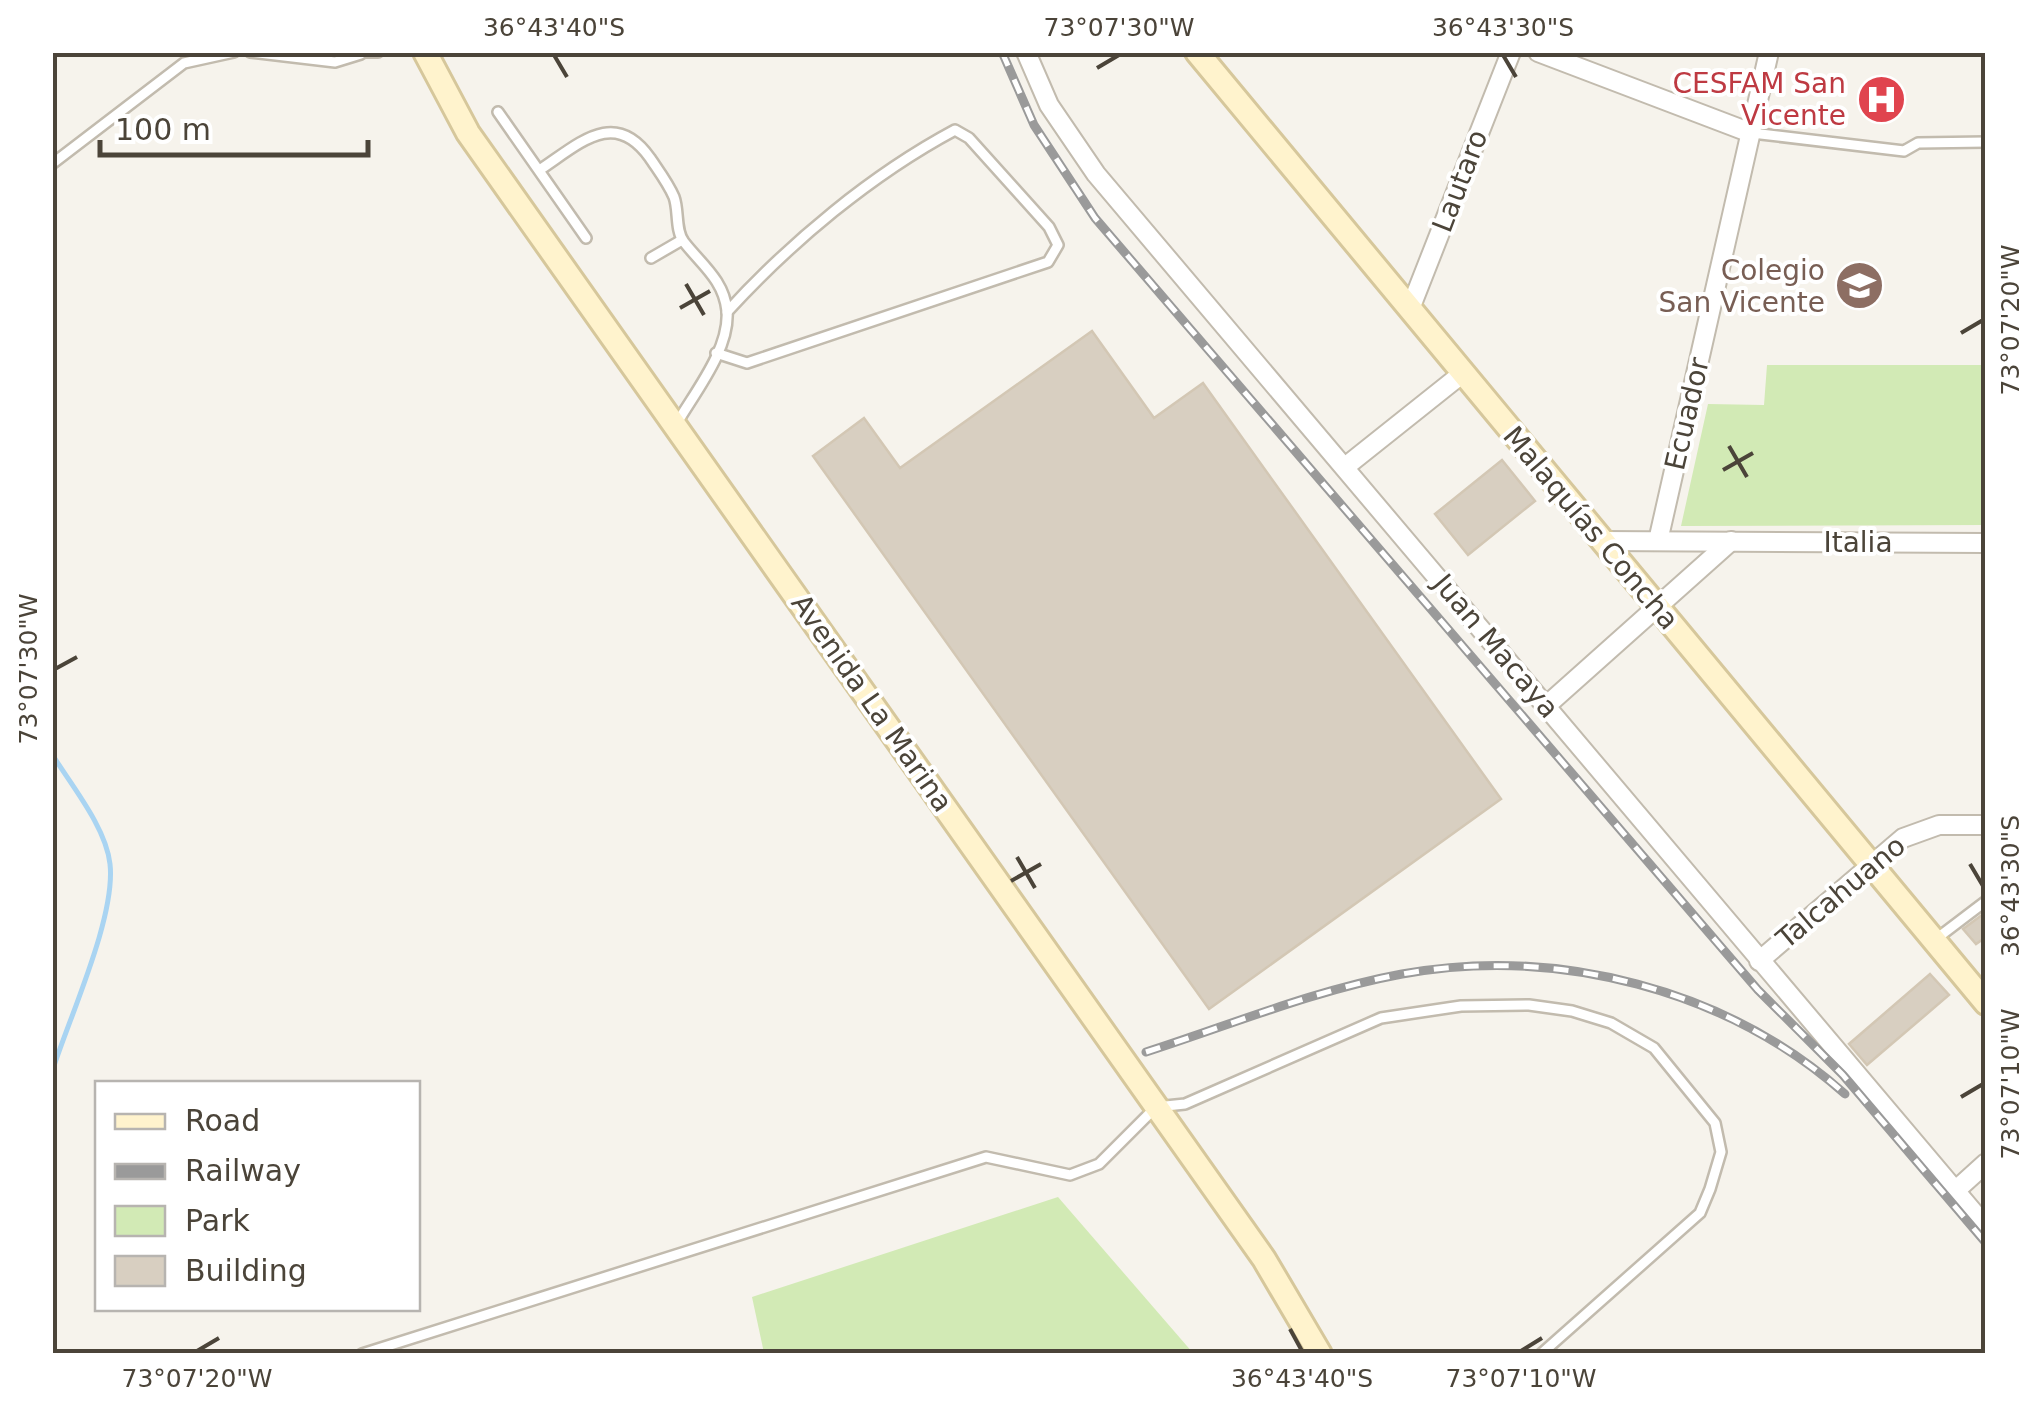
<svg xmlns="http://www.w3.org/2000/svg" width="2038" height="1406" font-family="'DejaVu Sans',sans-serif">
<rect width="100%" height="100%" fill="#f6f3ec"/>
<g fill="#d2eab5">
<polygon points="1767,365 1985,365 1985,525 1681,526 1708,404 1764,405"/>
<polygon points="1058,1197 1193,1353 764,1353 752,1297"/>
</g>
<g fill="none" stroke-linecap="round" stroke-linejoin="round">
<path stroke="#a9d4f2" stroke-width="5" d="M52,754C71,785 106,827 110,864C116,917 69,1018 52,1072"/>
</g>
<g fill="#d8cfc1" stroke="#d3c7b4" stroke-width="2.5">
<polygon points="1092,331 1154,418 1203,383 1501,799 1209,1009 813,456 864,418 900,468"/>
<polygon points="1502,460 1535,501 1468,555 1435,514"/>
<polygon points="1986,912 1986,937 1976,944 1963,929"/>
<polygon points="1930,974 1949,995 1867,1065 1849,1044"/>
</g>
<g fill="none" stroke-linecap="round" stroke-linejoin="round">
<defs>
<g id="lane">
<polyline points="250,52 335,62 361,54"/>
<polyline points="359,52 378,52"/>
<polyline points="498,112 586,238"/>
<polyline points="1752,133 1904,151 1918,143 1986,142"/>
<polyline points="52,164 184,63 234,52"/>
<path d="M541,169C580,143 615,108 650,158C658,170 668,183 674,197C679,210 675,231 684,242C701,264 724,280 727,311C730,349 695,392 677,423"/>
<polyline points="651,258 682,240"/>
<path d="M716,353L747,363L1048,262L1058,245L1049,227L969,138L955,130C871,175 791,242 727,312"/>
<polyline points="1936,939 1986,901"/>
<polyline points="362,1354 986,1157 1070,1175 1099,1164 1156,1107 1185,1104 1381,1018 1461,1006 1529,1005 1572,1011 1611,1023 1654,1048 1715,1123 1721,1152 1710,1189 1700,1213 1541,1354"/>
</g>
<g id="street">
<polyline points="1026,52 1049,105 1096,174 1986,1227"/>
<polyline points="1538,52 1751,133"/>
<polyline points="1410,309 1511,52"/>
<polyline points="1345,467 1463,373"/>
<polyline points="1602,541 1986,543"/>
<polyline points="1658,541 1769,52"/>
<polyline points="1546,706 1731,541"/>
<polyline points="1759,961 1903,838 1939,825 1986,825"/>
<polyline points="1955,1191 1986,1163"/>
</g>
<g id="secondary">
<polyline points="425,52 468,133 1264,1259 1320,1354"/>
<polyline points="1197,52 1986,1003"/>
</g>
</defs>
<use href="#lane" stroke="#c2bbae" stroke-width="14"/>
<use href="#street" stroke="#c2bbae" stroke-width="22"/>
<use href="#secondary" stroke="#d6c79b" stroke-width="28"/>
<use href="#lane" stroke="#fff" stroke-width="9"/>
<use href="#street" stroke="#fff" stroke-width="18"/>
<use href="#secondary" stroke="#fff3cd" stroke-width="22"/>
<defs>
<g id="rail">
<polyline points="1002,52 1034,125 1095,218 1758,990 1843,1075 1986,1243"/>
<path d="M1146,1052C1230,1025 1315,990 1402,974C1557,946 1727,989 1845,1094"/>
</g>
</defs>
<use href="#rail" stroke="#9a9a9a" stroke-width="9"/>
<use href="#rail" stroke="#fff" stroke-width="5" stroke-dasharray="15" stroke-linecap="butt"/>
</g>
<path fill="none" stroke="#4b4439" stroke-width="4" d="M554,55L567,77M1503,55L1516,77M1097,68L1119,55M686,284L704,315M680,308L710,291M1961,333L1983,320M1729,446L1747,477M1723,470L1753,453M55,669L77,657M1017,857L1035,888M1970,864L1983,886M1011,881L1041,864M1961,1097L1983,1084M1290,1329L1302,1351M197,1351L219,1338M1521,1351L1542,1338"/>
<defs>
<symbol id="hospital-disc" viewBox="-11 -11 22 22"><circle r="9.5" fill="#e0444e" stroke="#fff"/><path d="M-5-5h3v3.5h4V-5h3V5h-3V1.5h-4V5h-3Z" fill="#fff"/></symbol>
<symbol id="school-disc" viewBox="-11 -11 22 22"><circle r="9.5" fill="#8d6e63" stroke="#fff"/><path d="M0-5L7-2L0 1L-7-2ZM-4 1L0 2.5L4 1V4Q0 6-4 4Z" fill="#fff"/></symbol>
</defs>
<g fill-rule="evenodd">
<use href="#hospital-disc" x="1854" y="72" width="55" height="55"/>
<use href="#school-disc" x="1832" y="258" width="55" height="55"/>
</g>
<g text-anchor="middle" dominant-baseline="central" stroke-width="8" stroke-linejoin="round" paint-order="stroke">
<g font-size="28" fill="#be3a42" stroke="#fff" text-anchor="end">
<text x="1846" y="83">CESFAM San<tspan x="1846" dy="32">Vicente</tspan></text>
</g>
<g font-size="28" fill="#4b4439" stroke="#fff">
<text transform="translate(1460 181) rotate(-69)">Lautaro</text>
<text transform="translate(1687 414) rotate(-77)">Ecuador</text>
<text transform="translate(1591 528) rotate(50)">Malaquías Concha</text>
<text x="1858" y="542">Italia</text>
<text transform="translate(1496 646) rotate(50)">Juan Macaya</text>
<text transform="translate(872 703) rotate(55)">Avenida La Marina</text>
<text transform="translate(1841 892) rotate(-40)">Talcahuano</text>
</g>
<g font-size="28" fill="#785e54" stroke="#fff" text-anchor="end">
<text x="1825" y="270">Colegio<tspan x="1825" dy="32">San Vicente</tspan></text>
</g>
</g>
<rect width="2038" height="1406" fill="none" stroke="#ffffff" stroke-width="110"/>
<rect x="95" y="1081" width="325" height="230" fill="#ffffff" stroke="#b7b4b0" stroke-width="2.5"/>
<rect x="115" y="1114" width="50" height="15" fill="#fff3cd" stroke="#b7b4b0" stroke-width="2.5"/>
<text x="185" y="1131" font-size="30" fill="#4b4439">Road</text>
<rect x="115" y="1164" width="50" height="15" fill="#9a9a9a" stroke="#b7b4b0" stroke-width="2.5"/>
<text x="185" y="1181" font-size="30" fill="#4b4439">Railway</text>
<rect x="115" y="1206" width="50" height="30" fill="#d2eab5" stroke="#b7b4b0" stroke-width="2.5"/>
<text x="185" y="1231" font-size="30" fill="#4b4439">Park</text>
<rect x="115" y="1256" width="50" height="30" fill="#d8cfc1" stroke="#b7b4b0" stroke-width="2.5"/>
<text x="185" y="1281" font-size="30" fill="#4b4439">Building</text>
<path d="M100 140v15h268v-15" fill="none" stroke="#4b4439" stroke-width="5"/>
<text x="115" y="140" font-size="30" fill="#4b4439" stroke="#ffffff" stroke-width="8" paint-order="stroke">100 m</text>
<rect x="55" y="55" width="1928" height="1296" fill="none" stroke="#4b4439" stroke-width="4"/>
<g font-size="25" text-anchor="middle" fill="#4b4439">
<text x="554" y="36">36°43'40"S</text>
<text x="1119" y="36">73°07'30"W</text>
<text x="1503" y="36">36°43'30"S</text>
<text transform="translate(2010 320) rotate(-90)" y="9">73°07'20"W</text>
<text transform="translate(28 669) rotate(-90)" y="9">73°07'30"W</text>
<text transform="translate(2010 886) rotate(-90)" y="9">36°43'30"S</text>
<text transform="translate(2010 1084) rotate(-90)" y="9">73°07'10"W</text>
<text x="197" y="1387">73°07'20"W</text>
<text x="1302" y="1387">36°43'40"S</text>
<text x="1521" y="1387">73°07'10"W</text>
</g>
</svg>
